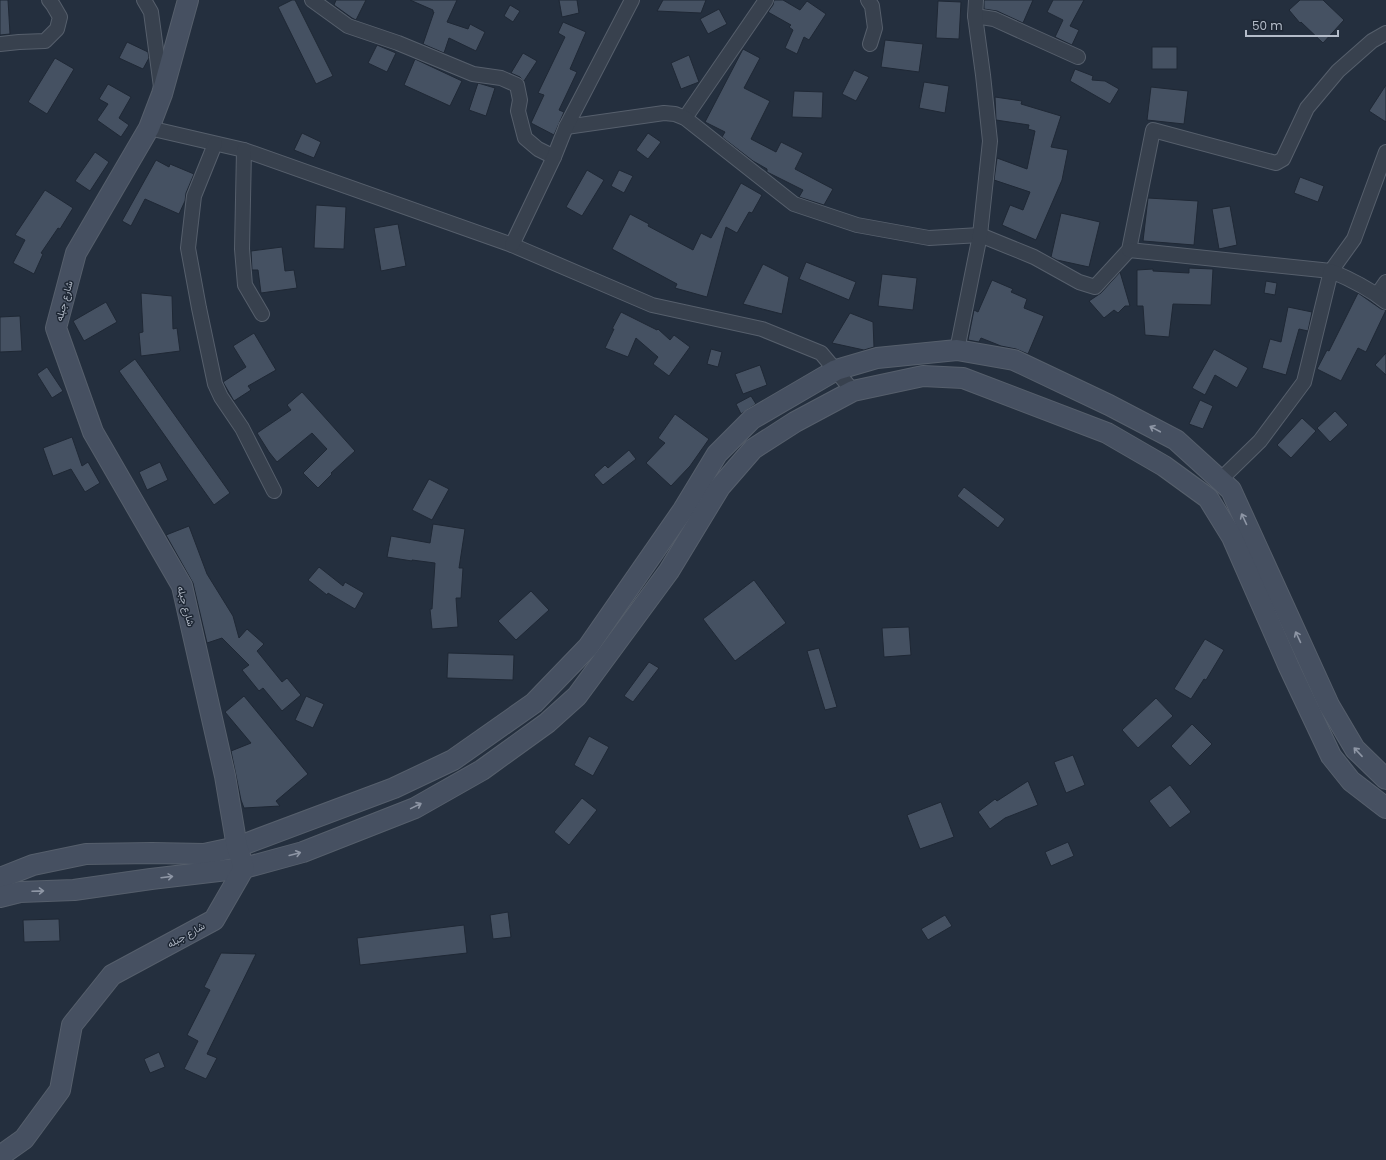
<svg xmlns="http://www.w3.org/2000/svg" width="1386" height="1160" font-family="Poppins,Vazirmatn,sans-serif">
<rect width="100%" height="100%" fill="#242f3e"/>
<g fill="#455162" stroke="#1f2835">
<polygon points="0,0 8,0 10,34 0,35"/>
<polygon points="292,0 295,0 333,76 316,84 278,7"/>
<polygon points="336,0 366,0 356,20 352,18 334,5"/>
<polygon points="410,0 457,0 447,22 468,29 470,24 485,32 476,51 449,38 444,53 423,44 434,12 433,12 433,10"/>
<polygon points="559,0 577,0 579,13 562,17"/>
<polygon points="663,0 706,0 701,13 657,11"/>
<polygon points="774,0 783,0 800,10 807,1 826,14 809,40 804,37 797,54 785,48 793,30 789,27 791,25 768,12 773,5"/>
<polygon points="984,0 1033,0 1023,23 997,11 984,9"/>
<polygon points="1053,0 1084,0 1070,26 1079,30 1072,45 1055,37 1063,20 1047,12"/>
<polygon points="1300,0 1323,0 1344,20 1323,43 1301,22 1300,23 1289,10"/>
<polygon points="938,1 961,2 959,39 936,38"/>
<polygon points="510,5 520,11 513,22 504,16"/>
<polygon points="719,9 727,24 708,34 700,19"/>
<polygon points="563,22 586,32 570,69 577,72 559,110 564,112 554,135 531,123 544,95 538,93 565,37 558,33"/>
<polygon points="885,40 923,44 919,72 881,67"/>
<polygon points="127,42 148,52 149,58 143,69 119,58"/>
<polygon points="377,45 396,53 387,72 368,63"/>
<rect x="1152" y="47" width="25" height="22"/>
<polygon points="743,49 760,58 744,88 770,101 751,139 776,152 781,142 803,153 795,169 833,189 824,205 799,197 803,190 767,172 767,169 753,161 722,137 725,132 705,122"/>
<polygon points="523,53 537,61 524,81 520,77 511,73"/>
<polygon points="689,55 699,82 681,89 671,63"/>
<polygon points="55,58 74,69 47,114 28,102"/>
<polygon points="415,59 462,81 450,106 404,85"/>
<polygon points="1075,69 1093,76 1092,80 1105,81 1119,89 1110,104 1070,81"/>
<polygon points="854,70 869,77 856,101 842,94"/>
<polygon points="924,82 949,86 945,113 919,108"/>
<polygon points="478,83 495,88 486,116 469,110"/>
<polygon points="108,84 131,97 119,118 129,125 121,137 97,120 108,104 99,99"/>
<polygon points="1386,85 1386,122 1369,111"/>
<polygon points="1151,87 1188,91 1184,124 1147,120"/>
<polygon points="794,91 823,92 822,118 792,117"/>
<polygon points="995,97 1022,101 1021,104 1061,116 1051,147 1068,150 1062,180 1036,240 1002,225 1010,205 1023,210 1030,192 994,180 997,158 1027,169 1035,131 1028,129 1029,125 996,120"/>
<polygon points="302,133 321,142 314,158 294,150"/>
<polygon points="648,133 661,142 648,159 636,150"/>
<polygon points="95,152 109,162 90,191 75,181"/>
<polygon points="156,160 169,167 170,164 194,174 186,193 185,201 179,214 145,199 131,226 122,221"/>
<polygon points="587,170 604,180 582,216 566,207"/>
<polygon points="619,170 633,176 624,193 611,186"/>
<polygon points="1300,177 1324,186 1318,202 1294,193"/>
<polygon points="741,183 762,195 752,213 749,212 737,233 726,227 707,297 675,288 677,284 612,249 630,214 649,224 648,226 693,250 701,233 711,238"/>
<polygon points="45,190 73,208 60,229 58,228 41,253 43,254 34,274 13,263 25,240 15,235"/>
<polygon points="1148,198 1198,201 1194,245 1143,241"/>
<polygon points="316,205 346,207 344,249 314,248"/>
<polygon points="1230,206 1237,245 1219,249 1212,209"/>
<polygon points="1061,213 1100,222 1089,267 1057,260 1051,257"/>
<polygon points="398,224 406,266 381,271 374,228"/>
<polygon points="282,247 285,271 294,270 297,288 261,293 258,270 252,270 251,251"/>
<polygon points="806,262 856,282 849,300 799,279"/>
<polygon points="763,264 789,277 782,314 743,304"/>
<polygon points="1189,268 1213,269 1211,305 1173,304 1169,337 1145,335 1143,306 1137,306 1137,270 1153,269 1153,271 1189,273"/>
<polygon points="1120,272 1130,306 1125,306 1118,313 1114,310 1104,318 1089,301 1101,293"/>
<polygon points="882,274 917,278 913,310 878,306"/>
<polygon points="992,280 1013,289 1011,292 1027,299 1024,308 1044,316 1028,354 1016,349 1001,346 981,338 979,342 968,340 974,310 978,312"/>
<polygon points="1266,281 1277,283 1275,295 1264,293"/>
<polygon points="141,293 172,296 173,329 177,328 180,351 141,356 139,333 143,332"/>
<polygon points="1358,293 1381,309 1386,310 1366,352 1358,348 1341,381 1317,369 1327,350 1329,351"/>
<polygon points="106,302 117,322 84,341 73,321"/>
<polygon points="1288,307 1312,312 1308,331 1299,329 1286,375 1262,368 1270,339 1281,342"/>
<polygon points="621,312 657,330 658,329 670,340 674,335 690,347 669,376 653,364 658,357 636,338 628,357 605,348 614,329 612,329"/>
<polygon points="850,313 873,322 874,347 864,350 832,343"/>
<polygon points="20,316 22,351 0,352 0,317"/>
<polygon points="254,333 276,370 248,386 251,390 234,401 223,382 246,367 233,346"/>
<polygon points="711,349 722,352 718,367 707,364"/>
<polygon points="1214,349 1248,368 1237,388 1215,375 1205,395 1192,388"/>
<polygon points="1386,353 1386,375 1375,365"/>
<polygon points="135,359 230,493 214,505 119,371"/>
<polygon points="760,365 767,385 743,394 735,374"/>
<polygon points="47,367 63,391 52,398 37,374"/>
<polygon points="302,392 355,451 331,473 332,474 318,488 303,473 327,449 312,433 277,462 269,452 257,433 291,410 287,405"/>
<polygon points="751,396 756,404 741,414 736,404"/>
<polygon points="1200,400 1213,406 1203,429 1189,424"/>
<polygon points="1335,411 1348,425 1330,442 1317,428"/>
<polygon points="675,414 709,439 690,466 671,486 646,463 665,443 658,438"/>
<polygon points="1302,418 1316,431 1291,458 1277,445"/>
<polygon points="72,437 82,466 88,462 100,483 85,492 71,469 53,476 43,448"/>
<polygon points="629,450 636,459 603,485 594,475 605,465 608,468"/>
<polygon points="160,462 168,480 147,490 139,472"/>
<polygon points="429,479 449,489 432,520 412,510"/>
<polygon points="964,487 1005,519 998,528 957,496"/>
<polygon points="433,524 465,529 459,568 463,568 461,598 456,598 458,627 432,629 430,609 432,609 435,563 412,560 412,561 387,557 391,536 430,543"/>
<polygon points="189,526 207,574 233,616 239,638 247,629 264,644 257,651 282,682 287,678 301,695 282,711 263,688 259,691 242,670 249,665 222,638 207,643 193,583 166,535"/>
<polygon points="319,567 343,586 345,582 364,593 355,609 328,593 327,595 308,580"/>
<polygon points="754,580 786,623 735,661 703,619"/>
<polygon points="531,591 549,610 516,640 498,621"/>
<polygon points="909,627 911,655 884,657 882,628"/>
<polygon points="1205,639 1224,650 1206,680 1204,679 1191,699 1174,689"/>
<polygon points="819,648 837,707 825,710 807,651"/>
<polygon points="448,653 514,655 513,680 447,678"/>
<polygon points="649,662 659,668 633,702 624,696"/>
<polygon points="244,696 308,774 276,801 280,806 244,808 241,800 231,751 251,743 225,712"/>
<polygon points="306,696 324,704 313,728 295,720"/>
<polygon points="1156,698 1173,716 1138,748 1122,730"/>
<polygon points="1192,724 1212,744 1190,766 1171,746"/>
<polygon points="589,736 609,747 593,776 574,765"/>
<polygon points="1073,755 1085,785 1066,793 1054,762"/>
<polygon points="1028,781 1038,805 1005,818 990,829 978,812 995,799 997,801"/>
<polygon points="1170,785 1191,812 1170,828 1149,801"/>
<polygon points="582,798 597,810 569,845 554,832"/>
<polygon points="941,802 954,837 920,849 907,815"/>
<polygon points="1068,842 1074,856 1051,866 1045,852"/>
<polygon points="508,912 511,937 493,939 490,915"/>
<polygon points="945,915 952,926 928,940 921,929"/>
<polygon points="59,919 60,941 24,942 23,920"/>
<polygon points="464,925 467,953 360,965 357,938"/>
<polygon points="221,953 256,954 207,1054 217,1058 206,1079 184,1069 198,1041 187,1035 210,990 204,987"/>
<polygon points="159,1052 165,1067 150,1073 144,1059"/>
</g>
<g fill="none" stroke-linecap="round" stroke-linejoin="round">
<defs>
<g id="street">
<polyline points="144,0 151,12 161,87"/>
<polyline points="312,0 348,26 398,43 473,74 501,78 517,85 520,100 518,111 525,138 538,149 554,157"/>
<polyline points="868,0 872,6 875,28 870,44"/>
<polyline points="975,16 994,19 1078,57"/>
<polyline points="0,44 19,42 45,41 57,29 60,17 53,5 49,0"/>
<polyline points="685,118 766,0"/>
<polyline points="566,127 664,113 675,114 685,118 794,204 857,225 929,238 980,235 1034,257 1079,282 1095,287 1129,250 1153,130 1276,163 1283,159 1307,108 1338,71 1372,41 1386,33"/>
<polyline points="149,128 244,150 512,245 652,305 762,329 821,353 853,391"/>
<polyline points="215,144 194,196 188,248 199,308 215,384 221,397 242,428 274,491"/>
<polyline points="244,150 242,249 245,285 262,314"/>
<polyline points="512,245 554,157 566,127 632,0"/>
<polyline points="1129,250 1331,271 1354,239 1386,152"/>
<polyline points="1377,295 1386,282"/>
<polyline points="957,350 980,235 990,141 983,75 975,16 976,0"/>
<path d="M1220,480L1260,441L1304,382L1331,271C1350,279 1370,289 1386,302"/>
</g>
<g id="secondary">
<polyline points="0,878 33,865 86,854 152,853 204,854 237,847 394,788 453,760 534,703 588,647 683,510 717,454 752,419 836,370 877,358 957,350 1014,360 1109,405 1176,440 1231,490 1329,705 1355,749 1386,779"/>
<polyline points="0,897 20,892 74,890 151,879 244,868 303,852 415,808 482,770 547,723 577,696 669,571 720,487 753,449 795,422 853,391 923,376 963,378 1107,433 1164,466 1208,498 1232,537 1289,667 1331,756 1351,781 1386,808"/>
<polyline points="0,1156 24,1139 60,1090 72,1025 112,975 214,920 244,868 237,847 225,776 182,586 93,432 56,328 76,253 149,128 162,94 188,0"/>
</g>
</defs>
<use href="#street" stroke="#565f6c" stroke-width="16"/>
<use href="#secondary" stroke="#565f6c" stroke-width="22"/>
<use href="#street" stroke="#38414e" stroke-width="14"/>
<use href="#secondary" stroke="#465061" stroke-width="20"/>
</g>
<defs><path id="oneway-shaft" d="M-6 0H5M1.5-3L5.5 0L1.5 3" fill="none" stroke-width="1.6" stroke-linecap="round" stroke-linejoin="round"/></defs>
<g stroke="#8e96a5">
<use href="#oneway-shaft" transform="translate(1155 429) rotate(-152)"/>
<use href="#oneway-shaft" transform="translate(1244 519) rotate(-115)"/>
<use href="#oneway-shaft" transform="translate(1298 637) rotate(-115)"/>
<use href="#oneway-shaft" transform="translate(1358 752) rotate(-133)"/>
<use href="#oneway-shaft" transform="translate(416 806) rotate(-26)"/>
<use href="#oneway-shaft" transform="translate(295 854) rotate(-15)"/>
<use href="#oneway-shaft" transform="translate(167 877) rotate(-7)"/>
<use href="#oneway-shaft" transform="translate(38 891) rotate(-2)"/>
</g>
<g text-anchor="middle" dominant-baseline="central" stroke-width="3" stroke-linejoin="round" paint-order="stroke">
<g font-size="10" fill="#b4bcc9" stroke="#1d2633">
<text transform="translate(64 301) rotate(-75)">شارع جبله</text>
<text transform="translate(186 606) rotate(75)">شارع جبله</text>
<text transform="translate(186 935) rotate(-29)">شارع جبله</text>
</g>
</g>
<path d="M1246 30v6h92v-6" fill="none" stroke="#b4bcc9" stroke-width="2"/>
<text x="1252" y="30" font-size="12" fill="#b4bcc9" stroke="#1d2633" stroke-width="3" paint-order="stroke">50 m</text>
</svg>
